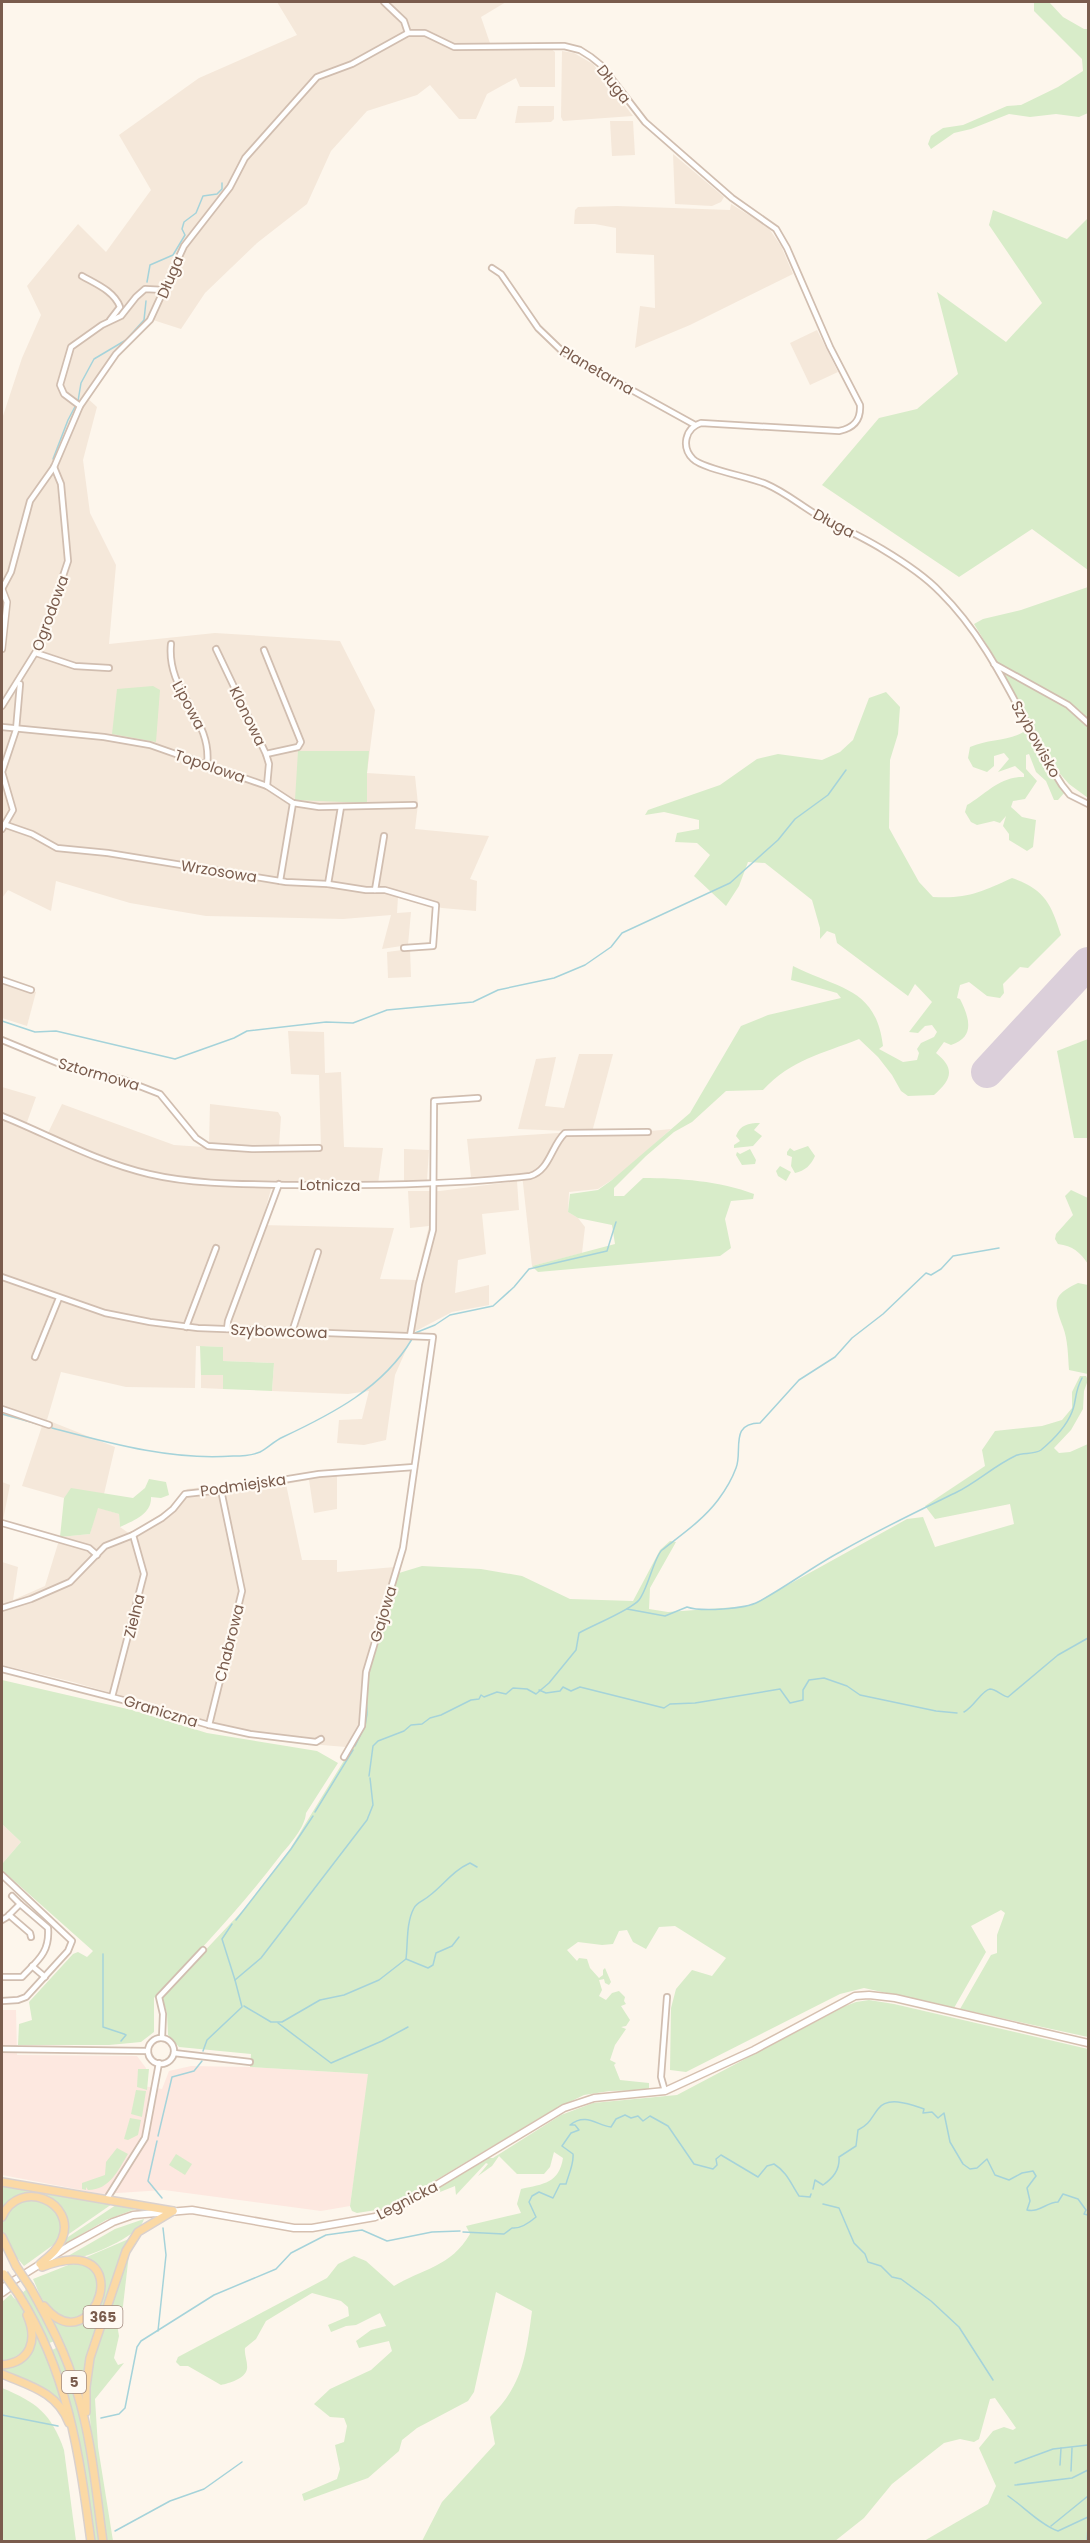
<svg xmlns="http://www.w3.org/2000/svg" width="1090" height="2543" font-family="Poppins,sans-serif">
<rect width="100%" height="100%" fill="#fdf6ec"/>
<g fill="#f5e8da">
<polygon points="277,2 506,2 481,17 492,49 550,48 555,52 555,87 520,87 516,78 487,94 476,119 459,119 430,85 417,95 367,111 331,151 307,204 257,243 205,293 181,329 153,320 113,352 85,396 97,407 83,460 90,513 116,565 109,644 215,633 340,641 375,710 367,773 415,776 418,804 415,829 489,836 470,879 477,881 476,911 442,908 398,897 397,913 411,912 408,945 382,949 391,915 343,919 206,916 130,903 56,881 51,911 8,890 2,898 2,419 22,358 41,315 27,286 78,224 106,252 151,190 119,135 199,78 297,35"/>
<polygon points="562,51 574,53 593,64 633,116 563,121 561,117"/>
<polygon points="518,106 554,106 554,119 551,122 515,123"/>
<polygon points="610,121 633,121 635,155 612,156"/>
<polygon points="673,154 724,197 721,202 712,206 675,204"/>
<polygon points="731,204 768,227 781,246 793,274 690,325 635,348 640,306 655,308 654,255 616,253 616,228 595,224 574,224 575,210 578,207 617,206 730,210"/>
<polygon points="817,330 838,372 810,385 790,343"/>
<polygon points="410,949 411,977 388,978 387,952"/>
<polygon points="2,982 36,992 27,1026 2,1018"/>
<polygon points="288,1031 324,1032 325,1073 341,1072 344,1147 383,1148 378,1184 273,1182 261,1225 394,1228 380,1279 416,1280 429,1226 410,1228 408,1191 440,1191 517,1181 519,1210 482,1214 486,1254 458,1260 455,1293 489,1285 489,1305 452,1312 414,1332 395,1375 386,1440 364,1445 337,1443 339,1420 362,1419 369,1391 348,1394 272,1391 274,1363 223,1361 223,1347 196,1346 195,1388 126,1387 61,1372 47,1420 115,1447 104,1494 71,1489 64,1498 22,1486 42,1426 2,1415 2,1087 36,1097 26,1125 47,1135 62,1104 174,1145 279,1152 287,1148 321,1149 319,1075 291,1074"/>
<polygon points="579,1054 613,1054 592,1132 518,1129 536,1059 556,1057 545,1106 564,1108"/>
<polygon points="210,1104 278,1112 281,1117 279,1146 209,1144"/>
<polygon points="671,1129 621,1174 598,1189 569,1192 568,1212 578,1218 585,1227 582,1253 532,1266 522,1174 471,1177 467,1139 558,1133 600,1136"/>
<polygon points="404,1149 429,1150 427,1181 404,1183"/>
<polygon points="201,1375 223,1375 223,1389 201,1388"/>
<polygon points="337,1471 337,1509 314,1513 309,1480 286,1484 302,1560 337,1560 337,1572 395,1567 375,1625 361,1686 359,1728 346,1747 297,1743 221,1725 73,1682 2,1665 2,1562 18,1567 13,1600 45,1586 60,1537 90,1534 97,1507 119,1514 120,1527 130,1534 171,1507 187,1489"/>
<polygon points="2,1482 10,1485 2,1525"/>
<polygon points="2,1824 21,1842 2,1864"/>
</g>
<polygon fill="#fde8e0" points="2,2010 16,2010 17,2055 137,2056 146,2068 143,2086 162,2089 169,2071 191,2066 250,2067 369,2074 350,2206 321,2211 164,2190 102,2194 2,2175"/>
<g fill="#d8ecc9">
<polygon points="1034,2 1049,2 1063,17 1084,29 1088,29 1088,113 1079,117 1056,114 1030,117 1009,114 971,129 954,133 931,149 928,144 931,136 943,128 963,125 1007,106 1021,105 1058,87 1083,71 1082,59 1034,11"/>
<polygon points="993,210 1067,239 1088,218 1088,570 1032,529 959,577 822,485 879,418 917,409 958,374 937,292 1006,342 1042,303 989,225"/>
<polygon points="1088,587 1088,798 1069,784 1054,767 998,663 974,624 983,619 1021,610"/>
<polygon points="153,686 160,690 156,742 112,734 117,689"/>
<path d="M886,692L900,707L898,734L890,760L889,828L919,882L933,897C968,899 981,892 1012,878C1044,889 1051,903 1061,935L1028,968L1020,967L1003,984L1004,993L1000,998L987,996L969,982L960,985L957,998L960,999C969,1017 976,1037 951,1045L944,1042L936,1053C956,1069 951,1080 934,1095L908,1096L901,1091L892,1075L878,1057L859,1039C822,1054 792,1059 763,1090L726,1091L692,1122L674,1132L646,1156L614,1188V1196H624L643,1178C679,1178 720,1181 754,1194L753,1199L731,1201L725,1219L731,1248L720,1256L538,1272L532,1266L615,1244L612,1225L578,1218L568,1212L570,1194L598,1190L612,1180L690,1113L741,1026L768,1015L841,998L837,993L791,980L793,966C838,989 876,987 883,1046L879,1049L903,1062L917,1060L919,1053L917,1049L921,1043L934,1037L937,1032L932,1025L925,1026L918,1033L909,1032L932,1002L915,984L908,996L837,943L835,934L827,931L820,939V928L812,900L765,863L748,862L739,886L726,906L694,876L710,855L697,843L675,842L677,833L699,829V820L664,812L645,815L648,810L720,785L757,759L778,754L822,760L840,752L853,740L869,698Z"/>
<path d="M1028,729L1065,792L1058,800H1054L1046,781L1036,772L1029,754L1026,755V769L1037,781L1025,799L1013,801L1011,807L1022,817L1036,820L1033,847L1027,851L1009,840V834L1003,826L1006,816L1000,823L994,821L977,825L971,822L965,812L967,805C986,794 1000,776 1024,777V774L1015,766L998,772L1009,759L1004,753L994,756V766L987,772L973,767L968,758L970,747C990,738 1011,742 1028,729Z"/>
<polygon points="298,751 369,751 367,773 367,803 295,800"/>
<polygon points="1088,1039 1088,1138 1074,1138 1057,1051"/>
<path d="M760,1123L754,1130L762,1136L753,1146L734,1148V1145L740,1141L736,1136C740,1125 748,1123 760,1123Z"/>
<path d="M808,1146L815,1156C811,1165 805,1171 795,1173L791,1166L792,1157L787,1155V1152L790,1148L794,1151Z"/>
<polygon points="750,1149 756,1160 755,1164 742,1165 736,1155 737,1152 740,1154"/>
<polygon points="780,1166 791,1172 786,1181 778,1176 776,1171"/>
<path d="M1071,1190L1088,1198V1264C1080,1252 1073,1246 1058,1244L1055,1239L1056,1234L1073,1215L1065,1196Z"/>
<path d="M1078,1283L1088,1285V1374L1069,1370C1068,1356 1068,1340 1063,1327C1054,1302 1051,1296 1078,1283Z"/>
<polygon points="200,1346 223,1347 223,1361 274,1363 272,1391 223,1389 223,1375 201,1375"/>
<path d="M1080,1376H1086L1088,1380L1084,1391L1083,1409L1071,1430L1054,1448L1059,1453L1070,1452L1088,1444V2037L960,2009L991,1955L997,1953V1935L1005,1913L1001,1910L971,1926L986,1952L954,2008L864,1988L840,1994L686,2072L670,2070L671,2008L676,1989L692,1970L712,1976L726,1958L675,1926L659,1927L646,1949L633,1942L627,1930L619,1931L613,1944L602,1945L578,1942L567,1950L577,1961L579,1958L587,1959L590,1968L599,1978L603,1975V1970L605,1968L611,1982L609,1985L605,1983L604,1979L599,1980L602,1990L599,1996L606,2000L612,1993L619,1991L625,1997L624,2001L626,2004L621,2006L630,2020L626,2026L621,2027L626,2029L615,2045L610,2060L616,2063L614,2065L620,2080L649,2083V2090L610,2091L584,2095L553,2110L389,2208L357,2213L352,2211L350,2206L368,2074L250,2067L251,2054L179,2047L168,2035L167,2013L162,1997L165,1993L246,1907L290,1849L359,1736C366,1720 364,1706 365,1689C367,1667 375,1646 382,1624L387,1626L384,1623L399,1573L422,1566L481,1569L522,1576L570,1599L633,1601L660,1550L670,1541L676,1542L650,1588L649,1609L668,1612L750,1606L907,1519L923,1517L935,1547L1014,1524L1010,1504L935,1519L925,1506L985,1466L982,1450L995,1431L1042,1426L1062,1420L1072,1408V1392Z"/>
<path d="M149,1479L166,1482L169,1495L161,1498L151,1497C152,1514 133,1521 120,1527L119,1514L98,1508L90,1534L60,1537L64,1498L71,1488L133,1498L145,1488Z"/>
<path d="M2,1680L132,1710L207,1733L317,1751L338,1763L306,1813C305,1828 289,1845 280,1856C241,1907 199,1952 154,1998V2032L141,2042L109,2045H18L19,2024L32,2020L29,2002L73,1954L78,1952L87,1957L93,1951L2,1870V1864L21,1842L2,1824Z"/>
<path d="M869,2000L894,2004L1088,2049V2541H924L988,2504L996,2486L979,2448L993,2431L1004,2427L1013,2430L1016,2428L995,2398L990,2399L979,2439L974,2442L960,2439L944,2443L892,2484L864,2518L835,2541H422L442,2502L495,2444L490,2417C523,2385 526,2355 532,2311L496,2292L474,2392L468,2401L417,2428L402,2440L399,2451L368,2478L304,2501L302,2494L337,2479L340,2469L335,2445L344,2442L347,2426L344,2418L330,2417L314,2404L330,2389L371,2370L392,2351L389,2341L359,2348L356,2341L371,2330L386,2326L380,2313L356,2325L346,2326L331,2332L328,2325L349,2316L348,2307L341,2301L312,2293L266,2321L256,2339L245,2348C244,2355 248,2362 247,2369C245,2379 229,2383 221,2385L188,2366H180L176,2362L178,2357L327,2278L338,2264L354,2256L366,2261L394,2286C422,2269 451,2267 470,2234L466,2226L521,2213L517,2204L521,2189C544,2184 559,2183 563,2158L554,2152L550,2167L544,2174H517L499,2156L492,2166L478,2176L488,2164L486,2163L456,2195L455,2186L435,2194L432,2192L487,2158H493L561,2115L593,2103L677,2095L843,2007L856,2002Z"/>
<polygon points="138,2069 149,2069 147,2090 137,2087"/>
<polygon points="136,2090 146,2091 142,2117 131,2114"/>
<polygon points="130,2118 141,2120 138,2135 128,2140 124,2139"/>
<path d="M117,2148L128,2154C118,2170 110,2190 88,2190L86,2187V2190L82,2189V2183L105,2175L106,2162Z"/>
<polygon points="176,2154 192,2164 185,2175 169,2165"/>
<polygon points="2,2184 112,2204 66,2236 62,2212 31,2194 13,2199 2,2211"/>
<path d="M35,2199C58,2208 62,2215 60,2240L24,2266L7,2246L2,2231L3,2220L16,2202Z"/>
<polygon points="116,2205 138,2208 106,2220 63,2245 65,2239"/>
<path d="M144,2219C141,2234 97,2253 82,2257C78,2258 72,2257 68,2256L115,2229Z"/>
<polygon points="161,2220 141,2234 129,2254 123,2306 117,2324 119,2336 114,2358 118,2365 124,2363 95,2399 98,2447 113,2541 106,2541 92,2447 88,2387 95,2348 129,2248 140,2233"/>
<path d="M131,2238L123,2250L94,2336L83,2398L51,2318C61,2320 74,2324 86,2319C113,2307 104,2269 82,2259Z"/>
<path d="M76,2262C80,2263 86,2265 89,2267C117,2289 79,2340 48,2307C40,2299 37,2287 33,2279Z"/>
<polygon points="27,2289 55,2341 49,2343 22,2293"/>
<path d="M11,2294C14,2300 15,2297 19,2303C35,2331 35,2353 2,2362V2302Z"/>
<path d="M37,2333L54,2370L64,2407L43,2389L2,2372V2367C19,2364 31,2349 37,2333Z"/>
<path d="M58,2347C84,2409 91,2475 101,2541H94C84,2476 76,2412 52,2350Z"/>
<path d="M2,2388C36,2402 51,2413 64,2450L76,2541H2Z"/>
</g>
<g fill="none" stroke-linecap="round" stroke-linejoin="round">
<g stroke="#a5d3da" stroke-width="1.5">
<polyline points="147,282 150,265 173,255 185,235 182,229 184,222 196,213 203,196 217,194 222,189 222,183"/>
<polyline points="53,459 68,420 78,401 81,383 94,359 126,340 144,320 146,301"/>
<polyline points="2,1021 35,1032 56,1031 175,1059 234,1038 247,1031 326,1022 353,1023 387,1010 473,1002 498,990 554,978 585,965 611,947 622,933 730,883 778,840 795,819 828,795 846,770"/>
<polyline points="415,1333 435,1325 450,1315 493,1306 514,1287 529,1269 607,1251 616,1222"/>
<polyline points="2,1414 45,1426"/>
<path d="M52,1428C109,1443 173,1461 233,1456C240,1456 253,1455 260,1452C268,1448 274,1441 283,1437C332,1414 383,1388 412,1339"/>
<path d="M627,1609L665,1616L687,1607C701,1612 745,1609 758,1602C786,1587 812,1567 840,1552C878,1530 918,1511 957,1492C977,1482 994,1466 1015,1456C1022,1452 1034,1455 1041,1450C1053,1440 1066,1427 1072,1412C1077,1400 1074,1393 1082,1378"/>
<polyline points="368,1676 370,1666"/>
<polyline points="539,1690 546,1693 560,1691 563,1687 571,1691 580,1687 664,1708 670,1704 695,1703 780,1689 790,1703 803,1700 803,1690 809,1680 824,1678 847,1686 860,1695 936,1711 957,1713"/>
<polyline points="366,1695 367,1713"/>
<path d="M964,1712C974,1707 982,1690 990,1689C996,1689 1002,1696 1008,1697L1058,1655L1088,1638"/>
<polyline points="355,1746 365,1726 367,1714"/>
<path d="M369,1776L373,1746L378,1741L404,1731L411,1725L422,1724L430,1718L441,1715L471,1700L479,1699L481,1695L484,1697L497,1692L506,1694L513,1688L527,1689L536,1694L549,1683L576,1650L579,1633C593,1625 631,1610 639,1600C648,1589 654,1557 662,1550C681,1535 703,1520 718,1500C724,1492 732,1479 736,1468C743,1451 729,1423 760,1423L799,1380L835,1357L852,1338L883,1314L926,1273L931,1275L941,1269L953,1256L999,1248"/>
<polyline points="315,1812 353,1750"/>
<polyline points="236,1920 291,1849 313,1816"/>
<polyline points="232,1924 222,1939 235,1980"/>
<polyline points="103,1954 103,2027 124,2034 126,2035 121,2041"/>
<polyline points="406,1959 428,1968 433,1965 436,1953 452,1946 459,1937"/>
<path d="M244,2006L271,2022H282L320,2000L344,1995L379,1980L406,1959C408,1942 406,1923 414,1908C417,1902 425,1900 429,1896C444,1885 452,1871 470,1863L477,1867"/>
<polyline points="278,2023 331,2063 382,2041 408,2027"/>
<polyline points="203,2051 207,2040 242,2007 235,1980 261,1958 367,1820 373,1805 370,1778"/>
<polyline points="158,2136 172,2077 194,2071 202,2061"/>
<polyline points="157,2141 148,2181 162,2198"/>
<path d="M813,2189L815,2180L823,2185C833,2178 840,2170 839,2157L856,2146L858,2130C870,2124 871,2118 878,2109C888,2095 912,2105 924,2109L923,2113L932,2112L938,2118L944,2113L950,2142L963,2164L970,2169L977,2168L987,2159L995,2175L1009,2180L1022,2173L1033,2171L1036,2176L1027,2188L1030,2201L1027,2210C1039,2213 1047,2202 1058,2202L1063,2194L1078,2199L1086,2210L1084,2214L1088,2215"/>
<polyline points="823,2204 839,2208 854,2243 865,2254 868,2262 881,2266 892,2277 901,2279 931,2301 959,2327 993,2380"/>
<path d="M463,2232L504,2234L512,2228C520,2229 529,2223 536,2217L529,2202L532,2196L539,2192L553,2198L560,2184H566C569,2173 574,2164 573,2154L562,2146L571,2133L579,2130L575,2125H570C586,2112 598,2126 611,2127L616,2119L625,2115L631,2118L638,2116L643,2121L650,2116L668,2126L694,2164L713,2169L717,2165L716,2159L721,2155L758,2177L767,2166L774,2164C787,2172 791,2184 799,2196L810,2197L811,2194"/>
<polyline points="158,2331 166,2255 163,2228"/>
<polyline points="2,2415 58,2426"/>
<polyline points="101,2418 119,2414 125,2408 137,2347 141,2341 214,2295 276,2269 291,2253 326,2235 362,2230 387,2241 432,2232 460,2231"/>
<polyline points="1015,2463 1053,2449 1088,2445"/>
<polyline points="1060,2465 1061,2448"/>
<polyline points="1071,2471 1072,2448"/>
<polyline points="1015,2485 1072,2478 1088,2470"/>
<path d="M1008,2496C1023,2506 1042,2526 1058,2531L1088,2517"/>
<polyline points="1051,2526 1088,2496"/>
<polyline points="115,2531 170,2501 204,2489 242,2462"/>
<polyline points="1087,2542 1088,2526"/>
</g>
<polyline stroke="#dbcfda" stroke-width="32" points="987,1072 1088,963"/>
<defs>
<g id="minor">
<polyline points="384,2 404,21 408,33"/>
<polyline points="492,268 501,274 538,328 563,352 695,425"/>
<path d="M82,276C96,284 114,291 120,307L110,320"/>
<polyline points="80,406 64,394 60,385 71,347 102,325 121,316 136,297 145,289 164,290"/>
<path d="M2,589L11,572L30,501L54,467L80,406L116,354L150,320L184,246L230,187L245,158L317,77L352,64L408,33H425L454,47L564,46L580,50L591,57L601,65L645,122L732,198L776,229L787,248L830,347L860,405C861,420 854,428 839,431L701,423C685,428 681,447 693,459C703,469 750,477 766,484C785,492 800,505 817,515C838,526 861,536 882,549C902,561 924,575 940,592C995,646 1021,721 1062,785L1070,795L1088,804"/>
<path d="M171,644C166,693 213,718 207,765"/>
<polyline points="216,649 266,754 269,764 267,786"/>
<polyline points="264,650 301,742 298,747 266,754"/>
<polyline points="36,653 75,666 109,668"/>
<polyline points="994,664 1068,705 1088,723"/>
<polyline points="2,706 40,645 68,561 61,484 54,467"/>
<polyline points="2,727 104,737 150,745 267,786 293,803 319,807 414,805"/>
<polyline points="6,825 32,834 57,848 108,853 286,882 328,884 366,890 385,890 436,905 433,946 404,948"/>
<polyline points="2,829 13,810 2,772 16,730 20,684"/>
<polyline points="280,881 293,803"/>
<polyline points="328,884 341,807"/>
<polyline points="375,890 384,836"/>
<polyline points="2,980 31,990"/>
<polyline points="2,1040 72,1069 124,1080 160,1094 196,1138 208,1146 252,1149 319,1148"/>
<path d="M2,1116C51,1136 97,1162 149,1174C196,1185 246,1184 294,1185C373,1186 451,1185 530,1176C550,1170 551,1146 565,1133L648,1132"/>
<polyline points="2,1277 105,1313 150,1322 198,1328 433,1337 403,1548 366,1672 362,1726 344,1757"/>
<polyline points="186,1327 216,1248"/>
<polyline points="227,1329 228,1321 279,1184"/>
<polyline points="292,1332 318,1252"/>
<polyline points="410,1336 419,1284 433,1230 434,1101 478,1098"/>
<polyline points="35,1357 59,1298"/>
<polyline points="2,1409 49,1425"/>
<polyline points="2,1523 89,1548 97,1555"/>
<polyline points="2,1608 31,1599 70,1582 105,1546 133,1535 162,1518 173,1509 185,1494 221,1490 319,1474 414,1467"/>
<polyline points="2,1669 127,1701 209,1725 250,1734 316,1742 321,1739"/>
<polyline points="112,1697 144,1574 133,1535"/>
<polyline points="209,1725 242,1591 221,1490"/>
<polyline points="2,1875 72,1941 68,1951 26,1997 18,2000 2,2001"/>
<polyline points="12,1896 20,1904"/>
<polyline points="9,1915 30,1933 31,1937"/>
<path d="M2,1920L7,1917L20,1904L48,1928C50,1953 37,1961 22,1977H2"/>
<polyline points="32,1966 45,1977"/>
<polyline points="162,2038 163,2014 159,1997 203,1950"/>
<circle cx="161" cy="2051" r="13"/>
<polyline points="2,2049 148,2051"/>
<polyline points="174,2053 250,2062"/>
<polyline points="665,2091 661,2077 667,1997"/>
<polyline points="106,2200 145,2138 159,2063"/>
</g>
<polyline id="tertiary" points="2,589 7,602 2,649"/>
<g id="secondary">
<polyline points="2,2288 69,2246 113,2222 133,2215 192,2210 294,2228 312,2228 375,2217 408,2202 564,2108 594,2098 665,2091 754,2050 855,1996 869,1995 895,1998 1088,2043"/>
<polyline points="2,2293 12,2286"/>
</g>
<g id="primary">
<polyline points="2,2182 173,2211"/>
<path d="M2,2217C19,2177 77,2202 62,2239C58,2250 48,2257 40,2264"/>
<polyline points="2,2237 16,2266"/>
<path d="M42,2267C143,2228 94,2368 44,2306"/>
<path d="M30,2287C49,2321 67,2355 77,2392C92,2440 96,2492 103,2542"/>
<path d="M19,2295C68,2373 79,2452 91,2542"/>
<path d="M2,2365C31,2362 38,2340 27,2315"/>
<path d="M2,2374C30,2386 57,2392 69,2423"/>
<polyline points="86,2412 86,2387 90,2358 126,2251 138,2232 173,2211"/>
</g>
</defs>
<use href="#minor" stroke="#d1beb0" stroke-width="8"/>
<use href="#tertiary" stroke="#d1beb0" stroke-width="8"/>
<use href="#secondary" stroke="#d6c0b0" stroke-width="9"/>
<use href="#primary" stroke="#dad1cd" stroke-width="10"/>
<use href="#minor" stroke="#fff" stroke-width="4.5"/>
<use href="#tertiary" stroke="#fff" stroke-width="5"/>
<use href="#secondary" stroke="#fff" stroke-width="6"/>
<use href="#primary" stroke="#fbd9a5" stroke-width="7"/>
<defs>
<g id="primary-bridge">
<polyline points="16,2266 30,2287"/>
<polyline points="4,2274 19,2295"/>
</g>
</defs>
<use href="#primary-bridge" stroke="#dad1cd" stroke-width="10" stroke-linecap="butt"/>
<use href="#primary-bridge" stroke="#fbd9a5" stroke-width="7"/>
</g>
<g text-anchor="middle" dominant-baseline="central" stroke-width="4.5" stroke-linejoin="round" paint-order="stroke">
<g fill="#fffaf3" stroke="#a28b7f" stroke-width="1.5">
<rect x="83.5" y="2306" width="39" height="22" rx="4.5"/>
<rect x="62" y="2371" width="24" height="22" rx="4.5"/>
</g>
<g font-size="14" font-weight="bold" fill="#7a5c4d">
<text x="103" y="2317">365</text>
<text x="74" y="2382">5</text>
</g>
<g font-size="15" fill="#7a5c4d" stroke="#fffaf3">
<text transform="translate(614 84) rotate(52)">Długa</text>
<text transform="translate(170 277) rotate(-67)">Długa</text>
<text transform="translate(597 370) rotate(30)">Planetarna</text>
<text transform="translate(834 523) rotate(28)">Długa</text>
<text transform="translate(50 613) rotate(-70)">Ogrodowa</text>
<text transform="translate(189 705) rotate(62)">Lipowa</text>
<text transform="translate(248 716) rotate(64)">Klonowa</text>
<text transform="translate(1036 739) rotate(61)">Szybowisko</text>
<text transform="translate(210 766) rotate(19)">Topolowa</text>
<text transform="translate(219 871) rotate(9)">Wrzosowa</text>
<text transform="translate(99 1074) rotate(16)">Sztormowa</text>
<text transform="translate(330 1185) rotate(1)">Lotnicza</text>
<text transform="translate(279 1331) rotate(2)">Szybowcowa</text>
<text transform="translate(243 1485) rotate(-8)">Podmiejska</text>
<text transform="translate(383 1614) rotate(-73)">Gajowa</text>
<text transform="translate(134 1616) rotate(-76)">Zielna</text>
<text transform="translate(229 1643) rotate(-76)">Chabrowa</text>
<text transform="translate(161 1711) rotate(17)">Graniczna</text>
<text transform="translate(407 2200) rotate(-27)">Legnicka</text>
</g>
</g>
<rect width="1090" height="2543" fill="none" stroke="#7a5c4d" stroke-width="6"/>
</svg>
